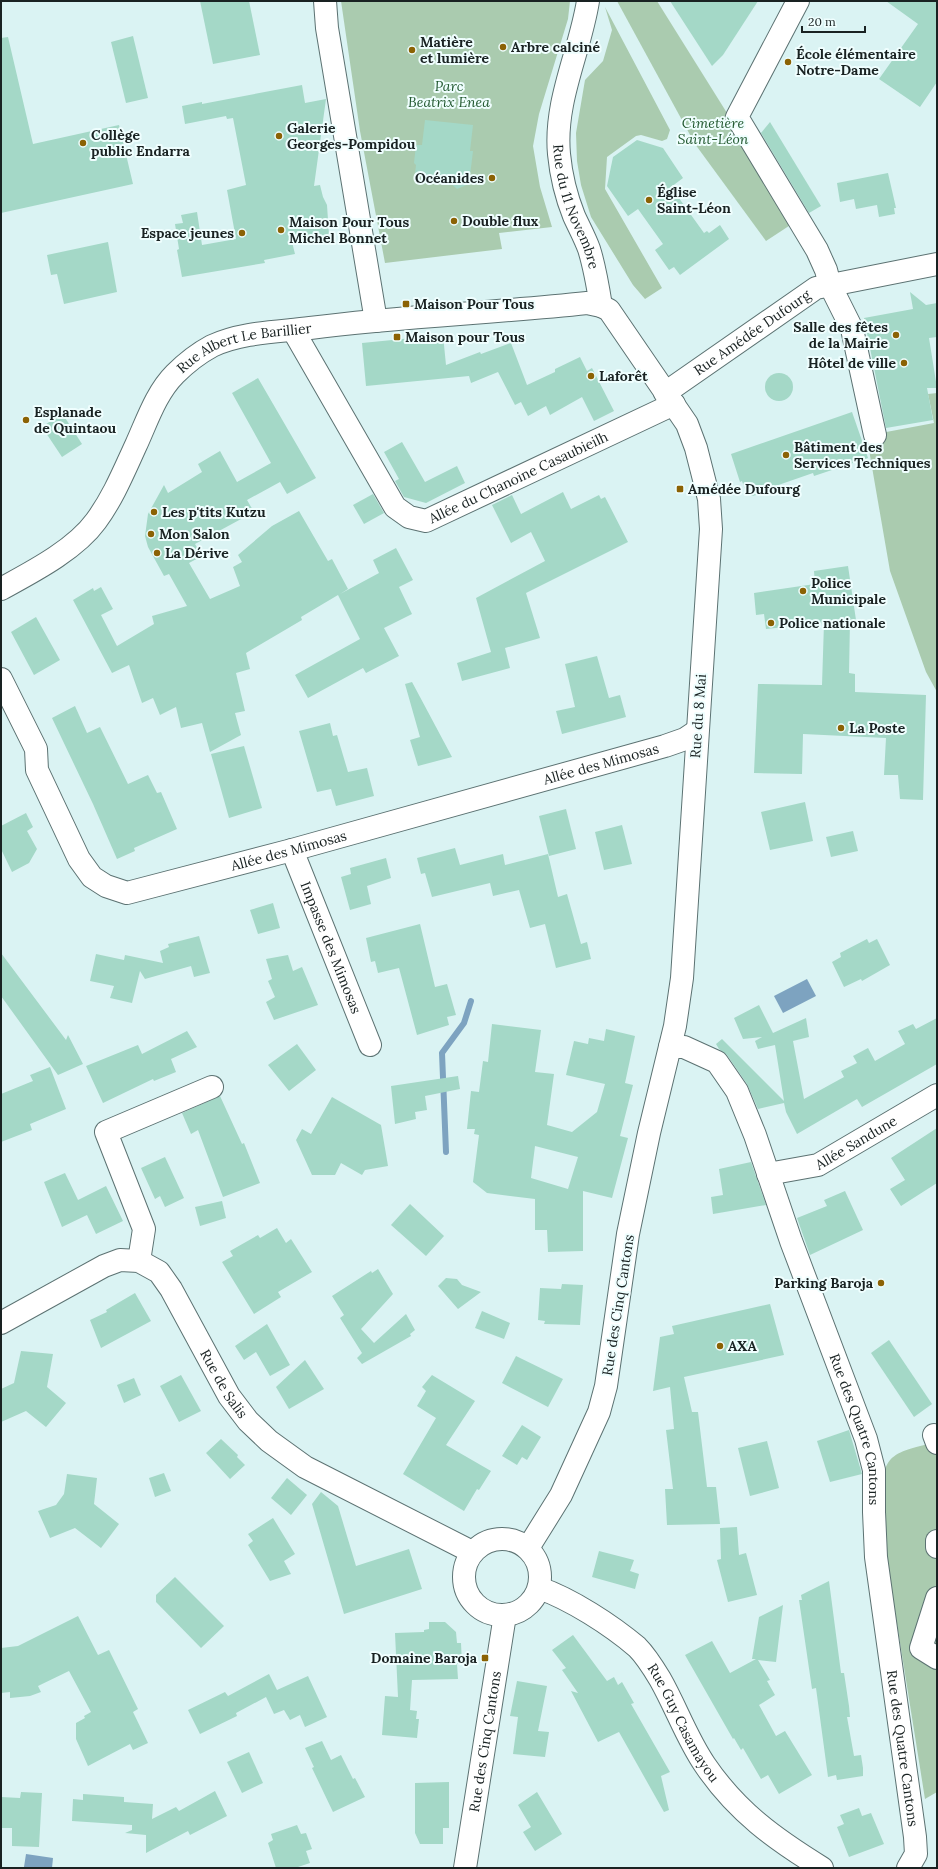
<svg xmlns="http://www.w3.org/2000/svg" width="938" height="1869" font-family="Lora,serif">
<rect width="100%" height="100%" fill="#daf3f3"/>
<g fill="#aacbaf">
<polygon points="341,1 570,1 568,19 539,114 533,146 540,187 552,227 499,233 502,249 385,263 360,131"/>
<polygon points="617,1 657,1 795,222 766,241 695,144"/>
<polygon points="605,7 670,130 667,139 662,141 641,135 636,136 607,157 605,189 662,288 645,299 633,285 591,217 581,185 577,161 576,133 585,80 603,61 612,30"/>
<polygon points="937,393 937,692 926,672 890,571 868,444 877,441 881,433 934,423 928,394"/>
<path d="M937,1442V1792L925,1799L879,1511C884,1457 883,1454 937,1442Z"/>
</g>
<g fill="#7da3c0">
<polygon points="807,979 816,996 783,1013 774,996"/>
<polygon points="26,1854 53,1858 52,1868 24,1867"/>
</g>
<g fill="none" stroke-linecap="round" stroke-linejoin="round">
<polyline stroke="#7da3c0" stroke-width="6" points="446,1152 442,1053 464,1023 471,1001"/>
</g>
<g fill="#a4d8c7" fill-rule="evenodd">
<polygon points="200,1 249,1 260,55 213,64"/>
<polygon points="670,1 758,1 723,55 712,66"/>
<polygon points="886,1 937,1 937,82 920,107 879,79 918,24"/>
<polygon points="133,36 148,98 126,103 111,42"/>
<polygon points="8,37 33,144 119,125 133,184 1,213 1,38"/>
<polygon points="302,85 305,103 326,99 314,186 320,185 323,197 327,205 329,235 317,237 310,241 292,242 295,254 264,260 265,263 182,277 177,250 179,249 175,224 183,223 181,215 197,212 202,245 236,239 227,190 246,185 233,118 227,119 226,116 185,124 182,106 202,102 202,104"/>
<polygon points="425,120 473,125 470,151 473,151 469,184 457,189 446,179 415,174 416,165 414,163 416,145 422,145"/>
<polygon points="770,122 821,206 809,213 761,133"/>
<polygon points="637,140 663,148 683,178 671,187 704,233 707,231 709,233 720,225 729,239 680,275 674,267 669,270 655,250 663,244 638,209 628,216 607,186 613,157"/>
<polygon points="888,173 896,208 894,208 895,214 879,217 877,205 856,209 854,199 840,202 837,183"/>
<polygon points="108,242 117,292 64,304 57,274 51,275 47,255"/>
<polygon points="910,292 926,305 937,303 937,337 929,338 937,388 927,388 933,420 886,428 864,318 913,309"/>
<polygon points="443,335 446,365 480,352 481,354 511,343 527,385 555,372 555,369 580,357 587,371 592,368 614,411 594,421 582,397 550,415 546,406 528,416 521,402 515,405 498,372 471,383 469,376 366,386 362,343"/>
<circle cx="779" cy="387" r="14"/>
<polygon points="258,378 316,478 287,494 280,482 247,500 254,512 195,544 202,556 189,563 210,599 240,586 233,567 242,562 238,555 272,526 299,511 328,561 332,559 348,589 340,594 379,573 373,560 396,548 413,580 399,587 412,614 384,628 399,656 366,673 363,668 308,698 295,675 360,639 338,595 301,617 302,620 246,653 250,669 236,673 245,711 235,713 241,735 210,752 202,723 181,728 176,707 160,715 153,698 142,703 129,665 112,673 73,600 93,588 94,591 101,587 113,609 101,615 117,646 154,624 152,616 187,606 169,574 164,576 148,547 145,536 148,514 164,485 168,493 202,472 198,464 220,451 237,482 271,463 232,393"/>
<polygon points="852,412 868,458 814,476 813,473 764,490 765,493 752,496 746,493 742,481 740,482 731,454"/>
<polygon points="62,413 82,444 62,457 42,427"/>
<polygon points="402,442 425,482 457,466 465,483 426,503 404,497 395,481 399,479 384,452"/>
<polygon points="563,492 571,509 599,495 601,499 605,497 628,542 526,593 540,638 505,648 510,668 462,681 457,663 491,652 476,598 545,561 531,532 511,543 492,505 512,495 521,514"/>
<polygon points="373,494 384,513 364,524 353,505"/>
<polygon points="848,566 856,620 850,621 849,673 855,674 855,692 926,695 923,800 900,799 898,775 884,775 886,738 803,734 802,774 754,773 758,684 822,685 824,623 766,629 764,614 756,615 754,593 815,584 814,571"/>
<polygon points="36,617 60,660 34,675 11,632"/>
<polygon points="597,656 609,698 620,695 626,717 562,734 556,711 575,707 565,664"/>
<polygon points="412,682 452,757 418,766 410,740 420,737 405,684"/>
<polygon points="75,706 87,733 100,727 128,784 148,775 157,793 161,792 177,829 134,848 135,851 117,859 93,804 52,718"/>
<polygon points="330,723 333,736 337,735 348,772 367,768 374,796 336,806 331,789 317,792 299,731"/>
<polygon points="244,746 262,808 229,818 211,754"/>
<polygon points="805,802 813,841 770,850 761,812"/>
<polygon points="566,809 576,849 549,856 539,816"/>
<polygon points="26,813 33,827 27,831 37,849 29,863 12,872 1,849 1,826"/>
<polygon points="622,825 632,864 604,870 595,832"/>
<polygon points="853,831 858,851 831,857 826,837"/>
<polygon points="455,848 460,865 503,854 505,865 548,854 558,897 567,894 581,944 587,942 591,959 556,968 545,924 530,928 519,890 493,896 490,883 432,897 425,873 421,874 417,858"/>
<polygon points="386,858 391,878 367,886 371,904 350,910 341,877 351,874 350,868"/>
<polygon points="273,903 280,928 258,934 250,910"/>
<polygon points="420,924 435,987 447,984 456,1015 447,1017 449,1025 417,1035 399,968 378,973 375,961 371,962 366,938"/>
<polygon points="199,936 210,973 194,977 191,966 145,979 140,971 132,1003 110,998 114,986 90,981 96,954 124,960 125,955 163,963 160,951 169,947 168,944"/>
<polygon points="867,939 869,943 877,939 890,965 862,981 861,979 844,987 832,962 841,957 840,953"/>
<polygon points="1,953 66,1040 68,1035 83,1064 58,1075 1,996"/>
<polygon points="288,955 293,971 302,967 318,1005 274,1020 266,1002 275,997 268,981 272,979 266,959"/>
<polygon points="759,1005 773,1033 806,1018 809,1037 793,1041 804,1099 844,1077 841,1071 857,1063 853,1056 868,1048 875,1061 905,1044 898,1031 913,1024 916,1029 937,1018 937,1064 862,1107 857,1099 797,1134 786,1112 784,1103 758,1109 747,1084 727,1055 719,1049 716,1044 722,1039 784,1101 775,1045 758,1049 755,1041 762,1037 743,1039 734,1018"/>
<path d="M492,1024L541,1030L535,1072L554,1074L547,1125L572,1132L597,1112L605,1084L566,1075L574,1041L588,1044L589,1038L604,1041L606,1029L635,1036L625,1083L633,1085L620,1136L628,1138L612,1198L583,1191V1251L548,1252L547,1230H535V1199L487,1193L473,1182L479,1135L474,1134L475,1129H467L471,1091L479,1092L483,1061L488,1062ZM535,1146L578,1157L568,1189L531,1178Z"/>
<polygon points="187,1031 197,1047 171,1059 176,1072 154,1081 153,1079 103,1103 86,1066 138,1045 142,1054"/>
<polygon points="297,1044 316,1070 289,1091 268,1065"/>
<polygon points="50,1067 66,1109 30,1124 32,1130 1,1142 1,1094 33,1081 30,1075"/>
<polygon points="458,1076 460,1089 425,1096 427,1110 415,1112 416,1119 395,1124 391,1086"/>
<polygon points="220,1096 242,1144 244,1143 260,1183 223,1197 198,1130 191,1134 182,1113"/>
<polygon points="332,1097 381,1125 388,1166 365,1170 362,1175 341,1163 335,1175 312,1175 296,1140 302,1129 311,1134"/>
<polygon points="937,1128 937,1183 901,1206 890,1189 905,1180 891,1158"/>
<polygon points="165,1157 184,1198 165,1207 160,1196 155,1199 141,1168"/>
<polygon points="751,1162 766,1205 713,1214 711,1197 723,1195 719,1169"/>
<polygon points="65,1173 78,1200 106,1186 123,1221 96,1234 87,1215 62,1227 44,1182"/>
<polygon points="845,1191 863,1230 810,1255 797,1218 827,1206 824,1200"/>
<polygon points="222,1201 226,1218 200,1226 195,1207"/>
<polygon points="410,1204 444,1236 426,1256 391,1225"/>
<polygon points="277,1228 286,1243 291,1239 312,1272 278,1292 281,1297 254,1314 222,1262 233,1256 230,1251 258,1235 260,1238"/>
<polygon points="378,1269 393,1294 361,1329 374,1343 406,1314 415,1330 410,1334 411,1336 362,1364 357,1358 362,1353 340,1318 344,1315 332,1296 371,1271 372,1273"/>
<polygon points="446,1278 457,1279 462,1285 481,1292 458,1309 438,1286"/>
<polygon points="562,1284 583,1285 580,1325 544,1324 545,1321 538,1320 540,1288 561,1289"/>
<polygon points="135,1293 151,1321 101,1348 90,1320 107,1312 106,1310"/>
<polygon points="770,1304 784,1355 684,1377 692,1412 698,1412 707,1487 716,1487 720,1524 667,1525 665,1489 673,1489 666,1430 674,1429 670,1387 653,1391 660,1337 674,1334 672,1326"/>
<polygon points="482,1311 510,1323 504,1339 475,1328"/>
<polygon points="267,1324 290,1365 270,1376 256,1352 244,1360 235,1346"/>
<polygon points="889,1340 932,1404 914,1417 871,1353"/>
<polygon points="21,1351 53,1354 47,1387 66,1403 46,1427 26,1411 1,1422 1,1389 14,1383"/>
<polygon points="516,1356 563,1379 548,1407 502,1383"/>
<polygon points="305,1360 324,1389 289,1409 276,1387"/>
<polygon points="181,1375 201,1411 179,1422 160,1386"/>
<polygon points="432,1375 475,1401 446,1445 491,1471 479,1490 477,1489 464,1511 403,1474 436,1418 417,1406 426,1391 422,1387"/>
<polygon points="134,1378 141,1395 124,1403 117,1385"/>
<polygon points="522,1425 541,1437 527,1460 522,1457 517,1465 502,1456"/>
<polygon points="849,1430 862,1474 830,1482 817,1441"/>
<polygon points="221,1439 238,1455 237,1457 245,1465 230,1479 206,1453"/>
<polygon points="767,1441 779,1488 750,1496 738,1448"/>
<polygon points="164,1473 171,1491 155,1497 149,1478"/>
<polygon points="67,1474 97,1478 94,1504 119,1524 101,1548 75,1528 50,1538 38,1511 56,1505 64,1494"/>
<polygon points="287,1478 307,1495 291,1515 271,1498"/>
<polygon points="321,1492 338,1506 356,1566 409,1549 422,1589 344,1614 312,1504"/>
<polygon points="273,1518 295,1554 284,1561 291,1574 270,1581 248,1545 253,1541 248,1534"/>
<polygon points="737,1527 739,1555 746,1553 757,1595 728,1602 717,1560 721,1559 720,1528"/>
<polygon points="599,1551 634,1560 630,1571 639,1574 635,1589 592,1577"/>
<polygon points="175,1577 224,1626 201,1648 156,1602 156,1595"/>
<polygon points="829,1581 841,1673 844,1673 849,1706 850,1717 847,1717 854,1756 861,1755 863,1768 863,1776 837,1780 836,1775 828,1777 816,1688 812,1689 799,1600 802,1600 801,1595"/>
<polygon points="783,1605 776,1662 758,1660 770,1680 767,1681 775,1695 759,1705 776,1736 785,1731 812,1775 779,1794 768,1775 761,1779 743,1748 741,1750 734,1738 733,1739 685,1655 712,1641 730,1673 756,1659 752,1659 759,1617"/>
<polygon points="78,1616 98,1655 109,1650 138,1709 133,1712 148,1743 133,1750 130,1744 88,1766 76,1739 76,1723 85,1718 84,1716 91,1712 69,1671 38,1686 41,1692 30,1696 10,1698 10,1692 1,1693 1,1648 18,1646"/>
<polygon points="429,1622 445,1622 456,1632 457,1643 461,1643 462,1664 457,1664 458,1679 412,1680 410,1710 417,1711 416,1719 419,1719 417,1738 382,1735 385,1696 398,1697 395,1633 424,1632 424,1630 429,1629"/>
<polygon points="573,1635 607,1681 614,1677 618,1685 622,1682 634,1703 631,1704 670,1772 661,1776 669,1810 664,1812 619,1732 598,1742 571,1691 578,1693 562,1670 566,1668 552,1650"/>
<polygon points="269,1674 277,1690 308,1676 327,1717 305,1727 300,1715 290,1720 284,1710 274,1714 266,1697 236,1713 237,1716 200,1734 188,1710 225,1692 228,1696"/>
<polygon points="517,1681 547,1686 538,1731 549,1732 545,1757 513,1754 518,1717 510,1716"/>
<polygon points="322,1741 331,1760 341,1755 353,1779 355,1778 365,1797 333,1812 312,1768 314,1767 305,1748"/>
<polygon points="249,1752 263,1783 242,1793 227,1762"/>
<polygon points="449,1782 449,1828 443,1828 443,1844 420,1844 415,1833 415,1783"/>
<polygon points="215,1791 227,1816 190,1835 188,1831 146,1853 146,1835 125,1833 132,1830 132,1825 72,1821 73,1799 83,1800 83,1794 124,1797 124,1802 153,1804 152,1819 176,1807 179,1811"/>
<polygon points="21,1792 42,1793 39,1847 12,1846 12,1828 1,1828 1,1797 20,1798"/>
<polygon points="537,1792 562,1834 535,1851 523,1832 531,1827 518,1805"/>
<polygon points="859,1808 862,1816 871,1813 884,1844 849,1857 837,1827 844,1824 840,1815"/>
<polygon points="297,1825 301,1834 306,1833 312,1849 306,1851 310,1863 295,1868 276,1868 268,1843 273,1840 271,1834"/>
</g>
<g fill="none" stroke-linecap="round" stroke-linejoin="round">
<defs>
<g id="minor">
<polyline points="325,1 327,28 376,321"/>
<path id="s1" d="M588,1C580,52 554,101 559,154C561,175 566,196 574,216C579,227 585,238 589,249C595,268 598,287 601,306"/>
<polyline points="798,1 737,117 817,250 826,270 830,285 852,329 875,435"/>
<path id="s2" d="M293,330L395,507L409,517L426,521L674,404"/>
<path id="s3" d="M665,393L816,288L937,264"/>
<path id="s4" d="M1,589C32,572 75,550 96,521C113,498 124,471 136,445C147,421 156,393 175,374C186,363 199,353 212,346C242,332 278,332 310,328C402,316 495,313 587,303L601,306L609,310L687,424L696,448L709,499L711,529L682,978L675,1026L649,1133L628,1234L606,1386L599,1412L561,1495L528,1548"/>
<path id="s5" d="M1,679L36,749L37,770L79,859L92,877L106,886L127,893L292,850L665,746L685,739L697,731"/>
<path id="s6" d="M292,850L370,1045"/>
<path id="s7" d="M670,1047H684L717,1062L737,1091L755,1135L791,1241L866,1439L874,1470V1512L876,1557L915,1837L916,1854L908,1868"/>
<path id="s8" d="M768,1174L818,1165L937,1095"/>
<polyline points="139,1261 144,1229 106,1132 212,1087"/>
<path id="s9" d="M1,1323L104,1266L120,1260L139,1261L159,1272L171,1289L229,1396L248,1421L269,1441L305,1467L472,1552"/>
<polyline points="934,1435 937,1443"/>
<circle cx="502" cy="1577" r="38"/>
<polyline points="937,1541 937,1547"/>
<path id="s10" d="M539,1588C571,1599 611,1625 637,1647C645,1655 654,1669 660,1679C676,1707 687,1739 705,1765C737,1812 775,1839 822,1868"/>
<polyline points="937,1598 921,1648 937,1658"/>
<path id="s11" d="M465,1868L505,1615"/>
</g>
</defs>
<use href="#minor" stroke="#5c7272" stroke-width="24"/>
<use href="#minor" stroke="#fff" stroke-width="22"/>
</g>
<g fill="#8b6204" stroke="#effefe" stroke-width="1.5">
<circle cx="503" cy="47" r="4"/>
<circle cx="412" cy="50" r="4"/>
<circle cx="788" cy="62" r="4"/>
<circle cx="279" cy="136" r="4"/>
<circle cx="83" cy="143" r="4"/>
<circle cx="492" cy="178" r="4"/>
<circle cx="649" cy="200" r="4"/>
<circle cx="454" cy="221" r="4"/>
<circle cx="281" cy="230" r="4"/>
<circle cx="242" cy="233" r="4"/>
<rect x="402" y="300" width="8" height="8" rx="2"/>
<circle cx="896" cy="335" r="4"/>
<rect x="393" y="333" width="8" height="8" rx="2"/>
<circle cx="904" cy="363" r="4"/>
<circle cx="591" cy="376" r="4"/>
<circle cx="26" cy="420" r="4"/>
<circle cx="786" cy="455" r="4"/>
<rect x="676" y="485" width="8" height="8" rx="2"/>
<circle cx="154" cy="512" r="4"/>
<circle cx="151" cy="534" r="4"/>
<circle cx="157" cy="553" r="4"/>
<circle cx="803" cy="591" r="4"/>
<circle cx="771" cy="623" r="4"/>
<circle cx="841" cy="728" r="4"/>
<circle cx="881" cy="1283" r="4"/>
<circle cx="720" cy="1346" r="4"/>
<rect x="481" y="1654" width="8" height="8" rx="2"/>
</g>
<g text-anchor="middle" dominant-baseline="central" stroke-width="4" stroke-linejoin="round" paint-order="stroke">
<g font-size="14" font-weight="bold" fill="#192222" stroke="#effefe" text-anchor="start">
<text x="420" y="42">Matière<tspan x="420" dy="16">et lumière</tspan></text>
<text x="511" y="47">Arbre calciné</text>
<text x="796" y="54">École élémentaire<tspan x="796" dy="16">Notre-Dame</tspan></text>
<text x="287" y="128">Galerie<tspan x="287" dy="16">Georges-Pompidou</tspan></text>
<text x="91" y="135">Collège<tspan x="91" dy="16">public Endarra</tspan></text>
<text x="484" y="178" text-anchor="end">Océanides</text>
<text x="657" y="192">Église<tspan x="657" dy="16">Saint-Léon</tspan></text>
<text x="462" y="221">Double flux</text>
<text x="289" y="222">Maison Pour Tous<tspan x="289" dy="16">Michel Bonnet</tspan></text>
<text x="234" y="233" text-anchor="end">Espace jeunes</text>
<text x="414" y="304">Maison Pour Tous</text>
<text x="888" y="327" text-anchor="end">Salle des fêtes<tspan x="888" dy="16">de la Mairie</tspan></text>
<text x="405" y="337">Maison pour Tous</text>
<text x="896" y="363" text-anchor="end">Hôtel de ville</text>
<text x="599" y="376">Laforêt</text>
<text x="34" y="412">Esplanade<tspan x="34" dy="16">de Quintaou</tspan></text>
<text x="794" y="447">Bâtiment des<tspan x="794" dy="16">Services Techniques</tspan></text>
<text x="688" y="489">Amédée Dufourg</text>
<text x="162" y="512">Les p'tits Kutzu</text>
<text x="159" y="534">Mon Salon</text>
<text x="165" y="553">La Dérive</text>
<text x="811" y="583">Police<tspan x="811" dy="16">Municipale</tspan></text>
<text x="779" y="623">Police nationale</text>
<text x="849" y="728">La Poste</text>
<text x="873" y="1283" text-anchor="end">Parking Baroja</text>
<text x="728" y="1346">AXA</text>
<text x="477" y="1658" text-anchor="end">Domaine Baroja</text>
</g>
<g font-size="14" font-style="italic" fill="#21582f" stroke="#effefe">
<text x="449" y="86">Parc<tspan x="449" dy="16">Beatrix Enea</tspan></text>
<text x="713" y="123">Cimetière<tspan x="713" dy="16">Saint-Léon</tspan></text>
</g>
<g font-size="14" fill="#192222" stroke="#effefe">
<text stroke="none"><textPath href="#s1" startOffset="212">Rue du 11 Novembre</textPath></text>
<text stroke="none"><textPath href="#s3" startOffset="106">Rue Amédée Dufourg</textPath></text>
<text stroke="none"><textPath href="#s4" startOffset="362">Rue Albert Le Barillier</textPath></text>
<text stroke="none"><textPath href="#s2" startOffset="341">Allée du Chanoine Casaubieilh</textPath></text>
<text transform="translate(698 716) rotate(-86)">Rue du 8 Mai</text>
<text stroke="none"><textPath href="#s5" startOffset="750">Allée des Mimosas</textPath></text>
<text stroke="none"><textPath href="#s5" startOffset="426">Allée des Mimosas</textPath></text>
<text stroke="none"><textPath href="#s6" startOffset="105">Impasse des Mimosas</textPath></text>
<text stroke="none"><textPath href="#s8" startOffset="95">Allée Sandune</textPath></text>
<text transform="translate(618 1305) rotate(-81)">Rue des Cinq Cantons</text>
<text stroke="none"><textPath href="#s9" startOffset="306">Rue de Salis</textPath></text>
<text stroke="none"><textPath href="#s7" startOffset="445">Rue des Quatre Cantons</textPath></text>
<text stroke="none"><textPath href="#s10" startOffset="204">Rue Guy Casamayou</textPath></text>
<text stroke="none"><textPath href="#s11" startOffset="128">Rue des Cinq Cantons</textPath></text>
<text stroke="none"><textPath href="#s7" startOffset="769">Rue des Quatre Cantons</textPath></text>
</g>
</g>
<rect width="938" height="1869" fill="none" stroke="#192222" stroke-width="4"/>
<path d="M802 26v6h63v-6" fill="none" stroke="#192222" stroke-width="2"/>
<text x="808" y="26" font-size="12" fill="#192222" stroke="#effefe" stroke-width="3" paint-order="stroke">20 m</text>
</svg>
